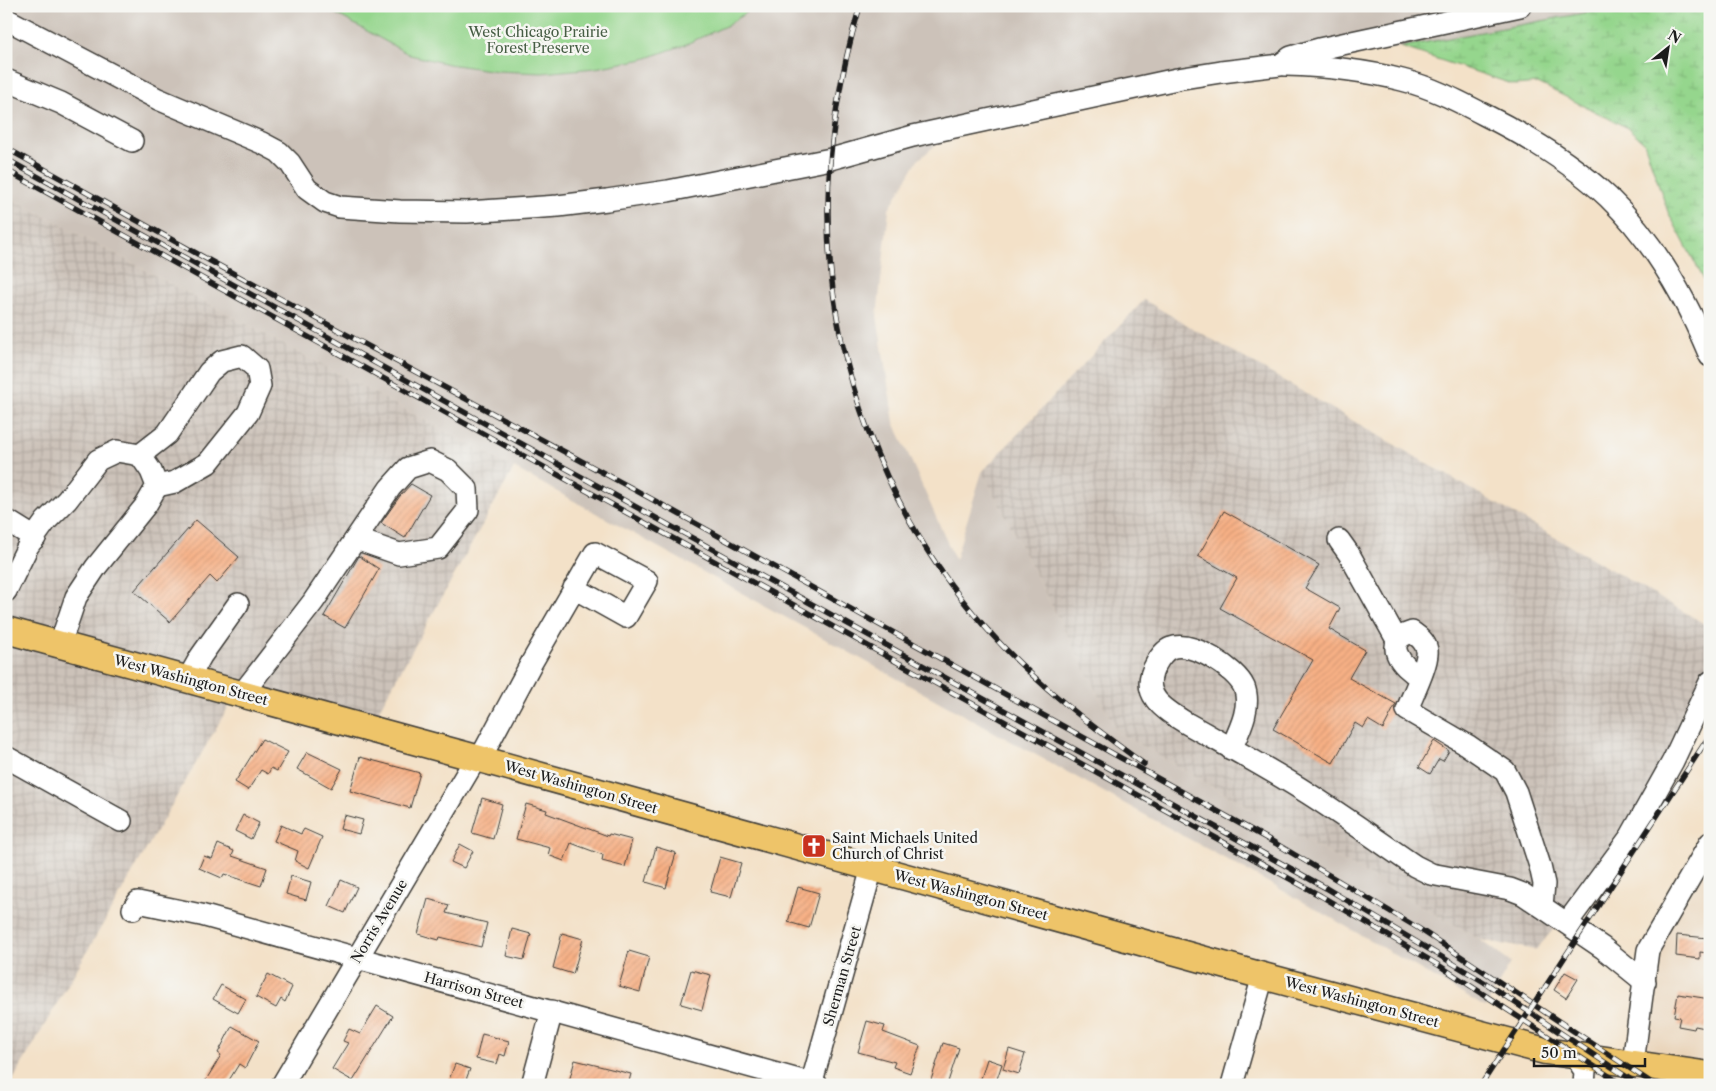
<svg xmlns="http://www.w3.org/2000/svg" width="1716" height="1091" font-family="'Libre Caslon Text',serif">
<defs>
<pattern id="industrial-grid" width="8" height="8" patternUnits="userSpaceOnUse" patternTransform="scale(1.25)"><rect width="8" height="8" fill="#ccc2b9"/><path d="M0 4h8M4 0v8" fill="none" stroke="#afa69e"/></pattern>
<pattern id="wetland-marsh" width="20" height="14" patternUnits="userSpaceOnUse" patternTransform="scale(1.25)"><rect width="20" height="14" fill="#95d68d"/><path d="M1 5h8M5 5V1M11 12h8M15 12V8" fill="none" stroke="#80b779"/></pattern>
<pattern id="building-hatch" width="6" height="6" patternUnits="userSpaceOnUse" patternTransform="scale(1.25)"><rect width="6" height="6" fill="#f7b085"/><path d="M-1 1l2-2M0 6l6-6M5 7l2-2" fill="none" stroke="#d39772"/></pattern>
</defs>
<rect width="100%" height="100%" fill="#f6f6f2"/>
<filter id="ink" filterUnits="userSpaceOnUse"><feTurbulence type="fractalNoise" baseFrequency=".02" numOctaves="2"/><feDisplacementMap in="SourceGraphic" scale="10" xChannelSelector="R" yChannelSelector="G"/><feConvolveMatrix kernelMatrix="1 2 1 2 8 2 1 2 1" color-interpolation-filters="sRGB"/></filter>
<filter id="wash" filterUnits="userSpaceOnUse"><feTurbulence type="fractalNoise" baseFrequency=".0096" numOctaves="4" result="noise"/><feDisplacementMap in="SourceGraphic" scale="20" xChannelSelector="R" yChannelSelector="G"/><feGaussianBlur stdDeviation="1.12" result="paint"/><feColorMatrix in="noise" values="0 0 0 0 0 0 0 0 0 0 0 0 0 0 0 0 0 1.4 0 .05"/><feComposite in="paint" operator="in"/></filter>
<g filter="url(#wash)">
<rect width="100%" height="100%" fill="#f3e1c8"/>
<polygon fill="#e9d3b8" points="1710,862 1710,1067 1644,1061 1654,953"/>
<g fill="url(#industrial-grid)">
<polygon points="6,195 514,468 371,724 6,620"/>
<polygon points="1144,300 1710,627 1710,666 1703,685 1622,848 1536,950 1480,940 1117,732 982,472"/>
<polygon points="6,642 230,704 10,1085 6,1085"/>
</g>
<polygon fill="#ccc2b9" points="6,6 322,6 410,55 448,64 497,71 542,73 595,68 644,59 684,45 728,25 755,6 1622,6 953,130 917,161 889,209 877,316 894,422 955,560 982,472 1117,732 1480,940 1511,963 1485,1007 1309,905 514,468 6,195"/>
<polygon fill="url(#wetland-marsh)" stroke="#587954" points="1622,6 1710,6 1710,291 1668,212 1644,142 1628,128 1538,83 1515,85 1401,47"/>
<polygon fill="#95d68d" stroke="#587954" points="322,6 755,6 728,25 684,45 644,59 595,68 542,73 497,71 448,64 410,55"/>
<g id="blocks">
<g fill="url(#building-hatch)">
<polygon points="411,484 430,495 405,538 381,523 400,496"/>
<polygon points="1224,511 1319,565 1305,588 1340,608 1329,629 1365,650 1349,678 1396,704 1383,729 1368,720 1363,728 1355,723 1333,763 1273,729 1313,660 1220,608 1237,578 1198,556"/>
<polygon points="196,520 239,557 217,583 210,576 170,622 134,591"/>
<polygon points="359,556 379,569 345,628 324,616"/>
<polygon points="262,739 288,752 277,771 271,768 268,774 261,770 248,790 235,782"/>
<polygon points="1434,741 1449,751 1443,761 1439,759 1430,774 1419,767"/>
<polygon points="307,752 342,769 331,788 297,769"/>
<polygon points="360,757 420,773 410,808 350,791"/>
<polygon points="482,798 502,804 493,839 472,833"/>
<polygon points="526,804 547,810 546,813 608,836 609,834 632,840 625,867 602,861 603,855 571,843 564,861 548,855 550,848 516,839"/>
<polygon points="243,815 259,823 251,839 235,831"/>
<polygon points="344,815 363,820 359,834 340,829"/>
<polygon points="281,825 301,834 304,829 322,837 309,868 295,861 298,851 274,841"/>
<polygon points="218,844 234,851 232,856 267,868 261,886 224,874 222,878 199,868 204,856 212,859"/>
<polygon points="460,844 473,851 464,868 451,862"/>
<polygon points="656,847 676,853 666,888 646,882"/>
<polygon points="720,857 741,863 731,897 710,892"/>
<polygon points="291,876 311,882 306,900 286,894"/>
<polygon points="341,880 357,887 345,913 329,906"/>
<polygon points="798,887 819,893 809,928 788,922"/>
<polygon points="428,899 449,905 446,913 487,923 481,947 440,937 439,940 418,934"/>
<polygon points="512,929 531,934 524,960 506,956"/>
<polygon points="562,933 583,939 573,974 553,968"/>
<polygon points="1677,935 1708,938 1707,953 1700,952 1700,959 1676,956"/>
<polygon points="629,951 649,957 640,992 619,986"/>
<polygon points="691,970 711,975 702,1010 681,1004"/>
<polygon points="1565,972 1578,979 1566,998 1554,990"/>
<polygon points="268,974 292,987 285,1002 281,999 276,1008 256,997"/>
<polygon points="221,985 246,999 238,1013 213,999"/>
<polygon points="1678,994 1710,999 1710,1029 1695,1026 1694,1029 1678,1026 1680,1017 1674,1016"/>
<polygon points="377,1006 393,1016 353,1081 332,1069 348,1043 343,1041 349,1029 360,1034"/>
<polygon points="867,1021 885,1026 883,1032 920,1046 910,1073 893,1067 895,1062 858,1052"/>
<polygon points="232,1026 259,1041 245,1068 239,1064 226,1085 203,1085 221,1055 218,1053"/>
<polygon points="482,1034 509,1041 505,1056 500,1054 497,1064 476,1059"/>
<polygon points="943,1043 959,1048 947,1085 931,1080"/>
<polygon points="1009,1049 1025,1054 1019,1074 1003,1069"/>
<polygon points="987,1059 1002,1064 995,1085 979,1085"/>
<polygon points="575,1060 631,1074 628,1085 568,1085"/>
<polygon points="455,1064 470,1069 464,1085 447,1085"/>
</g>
</g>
</g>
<g filter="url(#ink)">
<use href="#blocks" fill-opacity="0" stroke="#3c3a36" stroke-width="1"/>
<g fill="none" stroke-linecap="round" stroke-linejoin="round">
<defs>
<g id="minor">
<polyline points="6,19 158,99 262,143 279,152 290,163 307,189 325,202 340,207 400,211 467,212 558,206 607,200 668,191 831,159 913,136 1177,79 1221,72 1280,65 1291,57 1319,49 1520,6"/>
<path d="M1285,65C1324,66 1363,70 1402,80C1431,87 1458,101 1485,115C1529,137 1572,163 1608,197C1654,241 1686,298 1710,356"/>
<polyline points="6,80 61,103 132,141"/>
<polyline points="140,455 167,434 209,372 222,361 242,356 257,369 260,386 248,413 208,463 175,482 157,486"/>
<polyline points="6,520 35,538"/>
<polyline points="1339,540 1349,554 1397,640"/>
<polyline points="6,591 28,546 46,521 67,500 98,460 117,451 140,455 151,471 157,486 146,505 96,567 76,597 60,644"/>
<path d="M1420,677C1401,667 1381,641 1412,632C1419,637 1425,641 1427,650C1429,663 1412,696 1407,710L1467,745L1505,771L1516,792L1540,866L1544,884L1542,906"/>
<polyline points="188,679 201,656 238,604"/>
<polyline points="242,694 313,602 390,488 408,468 430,461 448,470 467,489 468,510 438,548 399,554 356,539"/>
<path d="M1231,749C1239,731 1252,707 1244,687C1236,669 1192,640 1171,648C1165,650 1159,658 1156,664C1138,695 1165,710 1188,724C1229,747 1270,769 1309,794C1345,817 1380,842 1415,866L1431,874L1510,889L1523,894L1603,948L1645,982"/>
<polyline points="6,757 121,821"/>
<polyline points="480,759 532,662 595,553 647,581 626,617 574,588"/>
<polyline points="133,909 138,902 201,915 817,1085"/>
<polyline points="1567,923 1631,836 1673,761 1710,682"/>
<polyline points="1575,1056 1585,1071 1584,1085"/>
<polyline points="1633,1063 1648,950 1710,843"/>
<polyline points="282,1085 476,758"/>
<polyline points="532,1085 552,1011"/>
<polyline points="811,1085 872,868"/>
<polyline points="1232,1085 1263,976"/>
</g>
<polyline id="major" points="6,630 480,759 1263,976 1545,1051 1710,1075"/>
</defs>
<use href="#minor" stroke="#3c3a36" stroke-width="24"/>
<use href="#major" stroke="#3c3a36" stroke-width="29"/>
<use href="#minor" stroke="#fff" stroke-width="21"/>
<use href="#major" stroke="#eec469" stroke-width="26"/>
<defs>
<g id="rail">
<path d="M860,6C841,70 828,143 828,209C827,360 885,514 985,627C1032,680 1087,723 1144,764"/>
<polyline points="6,148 214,263 637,491 1275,843 1418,928 1655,1085"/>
<polyline points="6,159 1326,888 1484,982 1639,1085"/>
<polyline points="6,170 1321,896 1440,966 1623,1085"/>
<polyline points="1481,1085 1710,735"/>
</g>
</defs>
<use href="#rail" stroke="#1c1c1c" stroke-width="5.5"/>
<use href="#rail" stroke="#f6f6f2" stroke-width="4" stroke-dasharray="11" stroke-linecap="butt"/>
</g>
</g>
<defs>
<symbol id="church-square" viewBox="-11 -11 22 22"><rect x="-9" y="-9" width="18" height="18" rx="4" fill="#c8321e" stroke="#f6f6f2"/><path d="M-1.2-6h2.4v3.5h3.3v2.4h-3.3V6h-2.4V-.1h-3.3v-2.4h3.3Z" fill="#fff"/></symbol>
</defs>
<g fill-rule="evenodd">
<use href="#church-square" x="800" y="832" width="28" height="28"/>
</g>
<g text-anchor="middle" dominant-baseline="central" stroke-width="5" stroke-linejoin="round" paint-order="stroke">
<g font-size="14" fill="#465d44" stroke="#f6f6f2">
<text x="538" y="32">West Chicago Prairie<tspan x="538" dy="16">Forest Preserve</tspan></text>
</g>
<g font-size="14" fill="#1c1c1c" stroke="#f6f6f2">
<text transform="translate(191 680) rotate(15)">West Washington Street</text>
<text transform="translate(581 787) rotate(16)">West Washington Street</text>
<text transform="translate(971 895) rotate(15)">West Washington Street</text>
<text transform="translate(379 921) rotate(-59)">Norris Avenue</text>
<text transform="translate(842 976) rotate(-74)">Sherman Street</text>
<text transform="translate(474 990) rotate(15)">Harrison Street</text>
<text transform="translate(1362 1002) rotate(15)">West Washington Street</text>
</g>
<g font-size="14" fill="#1c1c1c" stroke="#f6f6f2" text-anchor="start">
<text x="832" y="838">Saint Michaels United<tspan x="832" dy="16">Church of Christ</tspan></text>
</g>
</g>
<rect width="1716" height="1091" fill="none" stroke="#f6f6f2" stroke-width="25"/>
<g transform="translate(1668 48) rotate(30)" stroke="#f6f6f2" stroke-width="4" paint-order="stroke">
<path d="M0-4L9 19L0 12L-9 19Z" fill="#1c1c1c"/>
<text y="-8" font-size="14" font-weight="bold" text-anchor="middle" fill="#1c1c1c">N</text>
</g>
<path d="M1534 1058v8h111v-8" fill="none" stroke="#1c1c1c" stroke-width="2.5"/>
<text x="1541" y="1058" font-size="15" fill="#1c1c1c" stroke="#f6f6f2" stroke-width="4" paint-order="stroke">50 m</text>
</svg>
